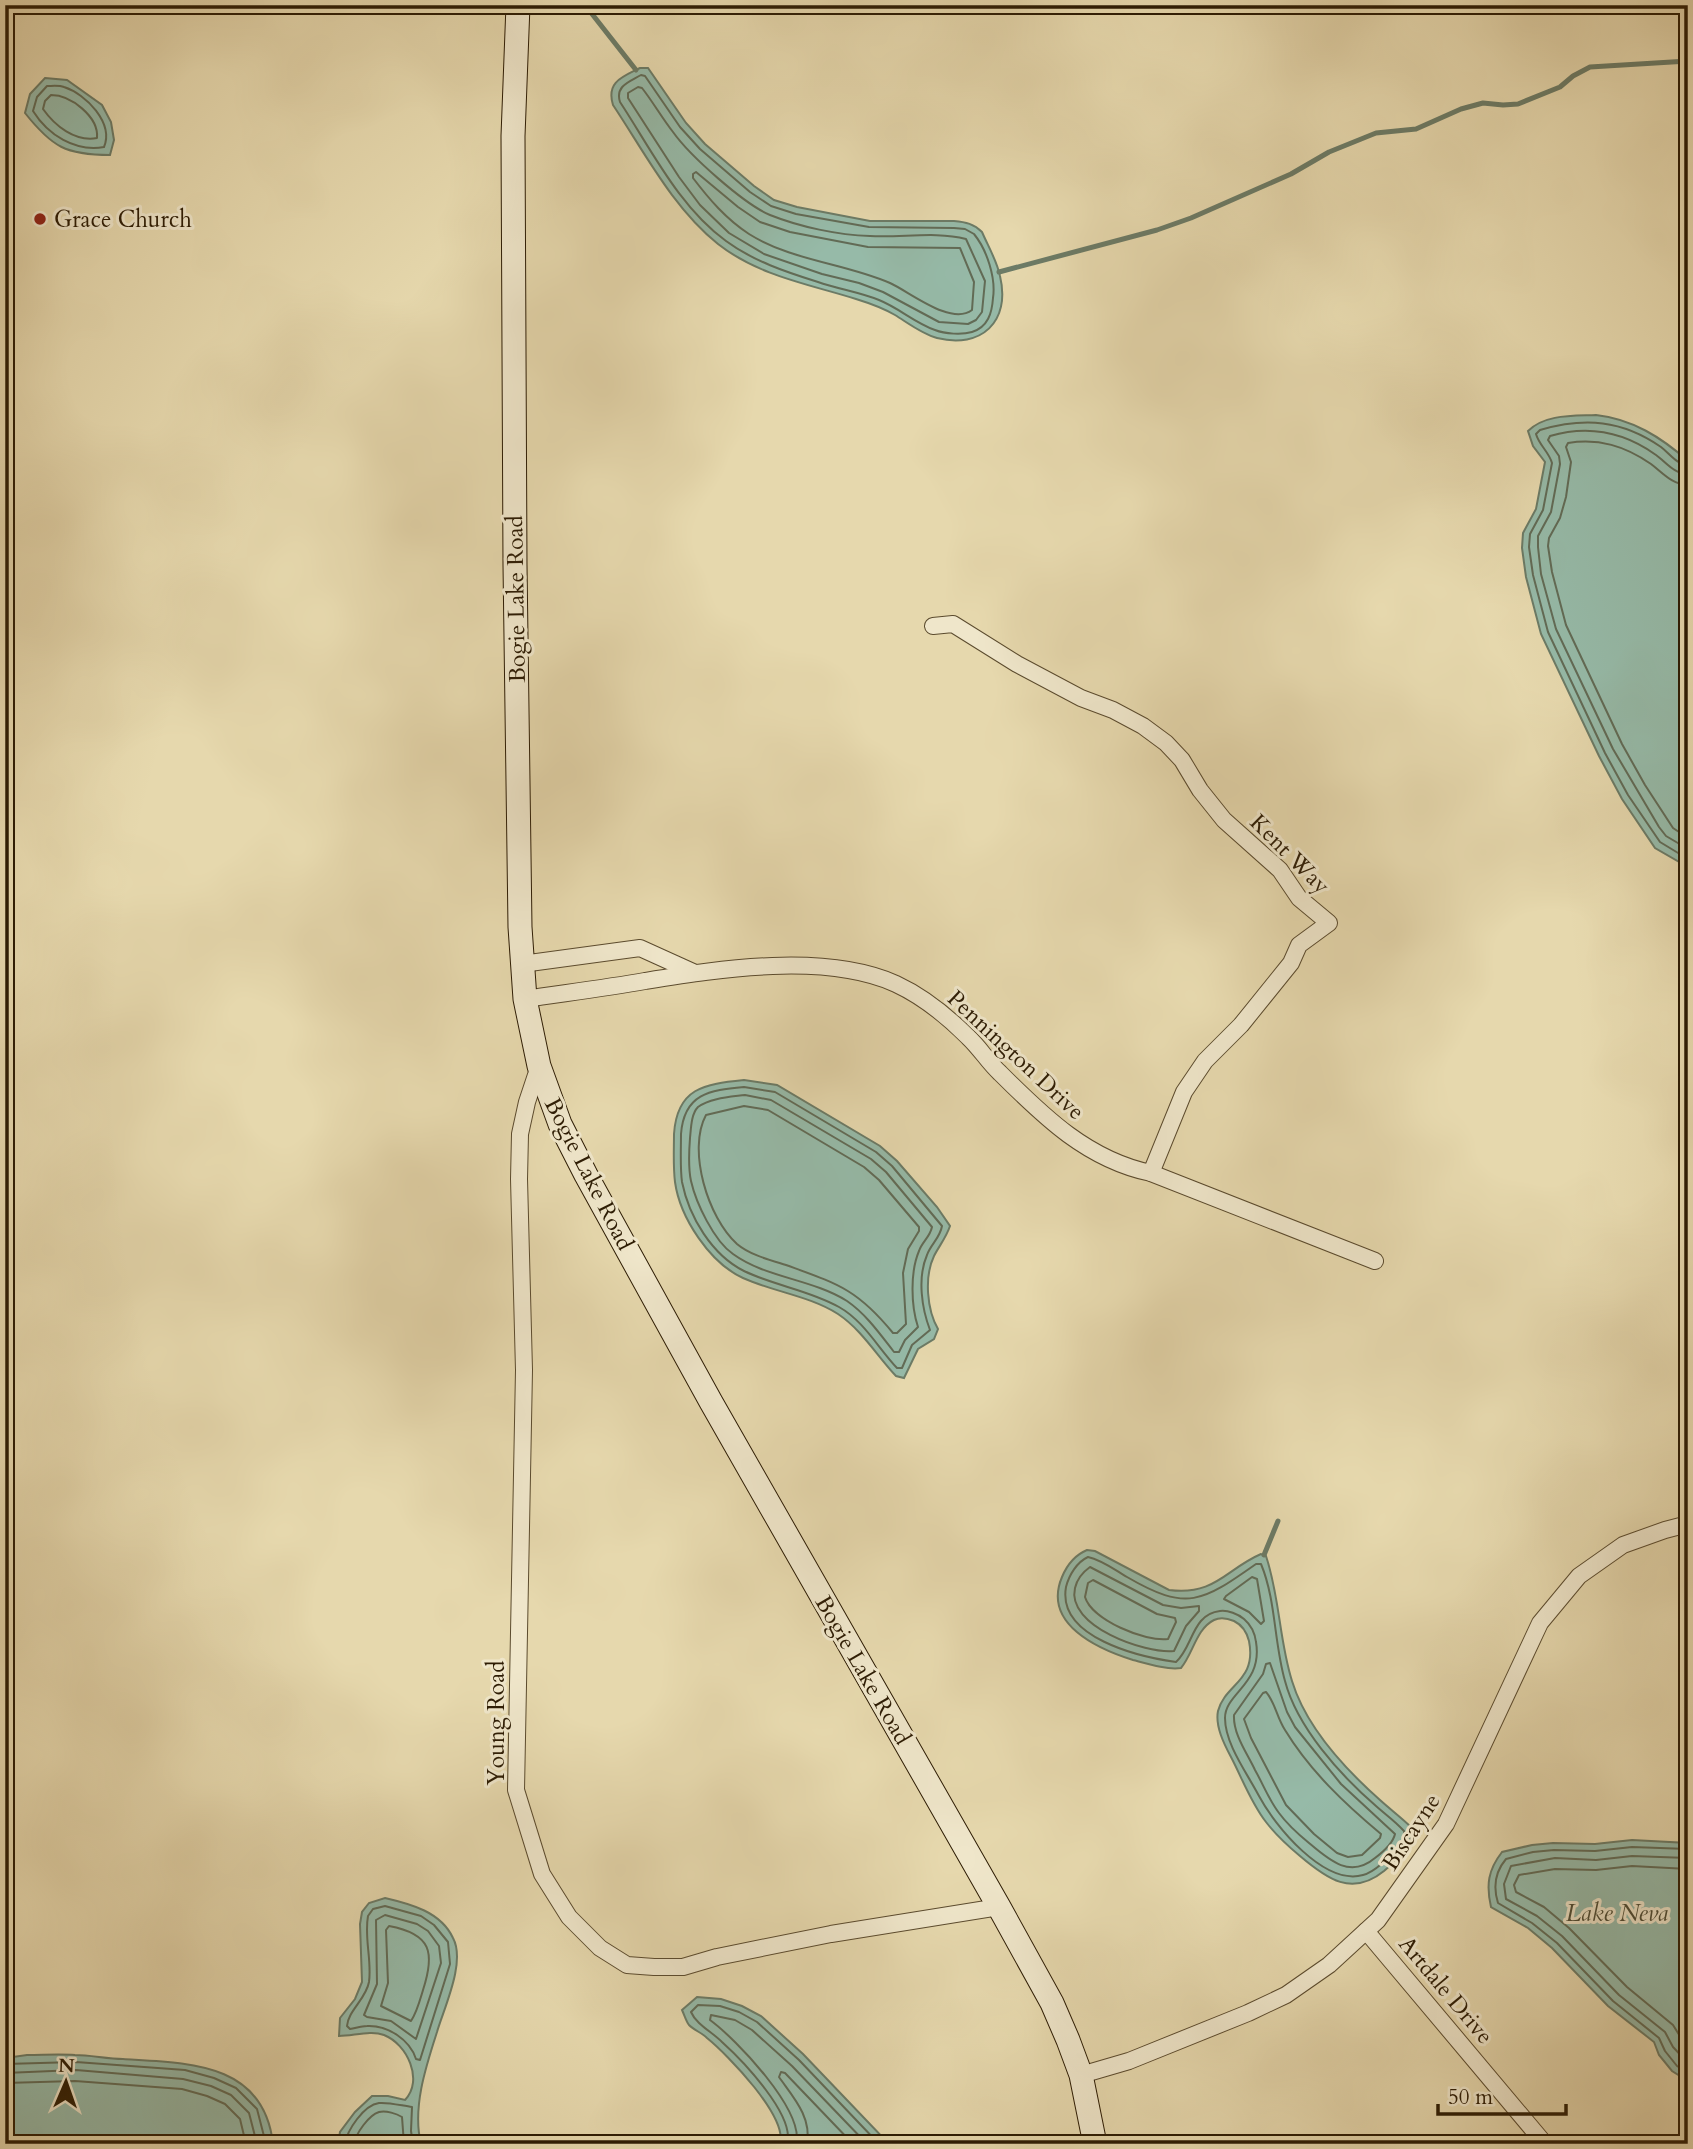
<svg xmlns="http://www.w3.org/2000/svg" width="1693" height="2149" font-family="Cardo,serif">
<rect width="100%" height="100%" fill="#e6d8ad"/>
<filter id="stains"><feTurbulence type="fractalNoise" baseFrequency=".00286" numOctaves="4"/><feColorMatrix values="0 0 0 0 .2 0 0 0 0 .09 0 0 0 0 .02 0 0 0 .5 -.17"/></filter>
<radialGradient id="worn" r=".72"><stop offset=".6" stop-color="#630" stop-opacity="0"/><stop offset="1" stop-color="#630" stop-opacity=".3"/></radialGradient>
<g fill="#96baa8" stroke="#6c7b66" stroke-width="2">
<path d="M640,68H648L686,123L705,144L754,186L774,200L797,207L870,221H954C966,222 974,224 982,232C988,246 997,261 1000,276C1011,322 981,349 937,338C922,334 908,323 895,315C883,308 869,303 856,299C808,284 759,276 718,244C673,208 645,153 613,105C606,82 622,77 640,68Z"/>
<path d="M45,78L67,80L102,105L111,122L114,140L110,155C66,155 52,147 25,113L30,94Z"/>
<path d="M1596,415C1632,419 1661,437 1688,461V867L1655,848L1622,799L1599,756L1541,634L1526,577L1522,548L1523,533L1536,509L1545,462L1533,446L1528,431C1545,414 1573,416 1596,415Z"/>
<path d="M744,1080L777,1085L880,1146L897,1161L937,1207L950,1226C946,1238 939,1246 934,1256C924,1277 927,1310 938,1329L934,1339L918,1349L904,1378L896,1376C877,1356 862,1330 838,1314C810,1296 774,1292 743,1278C710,1263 680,1218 675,1182C673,1166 674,1150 674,1134C677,1088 704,1084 744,1080Z"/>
<path d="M1087,1550L1095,1551L1169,1590C1215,1596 1226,1569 1261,1554L1266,1556C1280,1598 1279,1640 1292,1681C1306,1727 1345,1769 1380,1800C1391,1810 1402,1818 1412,1828C1412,1847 1398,1859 1384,1871C1352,1897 1327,1879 1300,1856C1288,1846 1276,1835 1266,1822C1251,1803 1242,1778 1231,1757C1224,1744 1215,1726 1218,1711C1225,1684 1257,1681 1249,1641C1247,1633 1242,1625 1234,1621C1227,1618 1220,1617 1214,1620C1196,1629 1193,1654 1181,1668C1167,1670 1148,1664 1133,1660C1098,1649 1042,1624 1062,1577C1067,1565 1075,1555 1087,1550Z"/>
<path d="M1632,1840L1688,1843V2081L1672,2071L1659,2055L1654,2042L1608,2006L1552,1948L1528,1928L1491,1907C1486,1885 1488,1870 1502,1852L1532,1845L1553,1843L1595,1844Z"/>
<path d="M385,1898C411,1904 441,1912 453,1938C466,1962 444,2008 437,2032C426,2066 412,2108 421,2144H338L340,2132L355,2112L372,2096H388L405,2100C424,2080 407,2044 384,2035C371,2030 353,2036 339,2036L340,2018L355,1999L362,1982L360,1924L362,1912L369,1903Z"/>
<path d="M697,1997L721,1999L742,2006L761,2016L803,2054L889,2144H780C788,2117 728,2055 707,2038C702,2033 694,2030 689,2025C686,2021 684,2014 682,2010Z"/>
<path d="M27,2055C43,2055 59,2054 75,2055C91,2055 107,2059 123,2059C188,2063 264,2062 273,2144H5V2058Z"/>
</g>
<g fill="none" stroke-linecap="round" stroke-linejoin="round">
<g stroke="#626b56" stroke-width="2">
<path d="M641,75L645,76L680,127L700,149L750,192L771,206L796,214L869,227L954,228L965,229L974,234C987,250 996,278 993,298C992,313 988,327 972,332C962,335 945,334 935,330C915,323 899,308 879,300C859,292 838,289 818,282C786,272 753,261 726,241C679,207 651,149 620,102C615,86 629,82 641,75Z"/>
<path d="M47,86C52,86 59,85 64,87C86,94 114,123 104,147C75,152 48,135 33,111L37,97Z"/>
<path d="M638,87L642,88C653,102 662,118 673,132C690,156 744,204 770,215C800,227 838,235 870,236C901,238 936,231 966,239L985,281L982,312L976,320L968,324L939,322L883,292L859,283L822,274L764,254L729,233L700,205L679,177L628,98V93Z"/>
<path d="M51,95C71,95 99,117 97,138C75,142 55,126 43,109L45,101Z"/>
<path d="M696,172L738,207L760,222L790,232L868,247L960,248L974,282L972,310C951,326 910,292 890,283C844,263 792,261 749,234C726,219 709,199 693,178V174Z"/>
<path d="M1688,466C1677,464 1670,454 1661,447C1622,420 1585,417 1540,430L1536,434C1539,445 1549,452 1552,463L1543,510L1530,534L1529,547L1533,575L1548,632L1605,753L1628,795L1660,842L1688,859"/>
<path d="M1688,474C1674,474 1666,462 1656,455C1624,432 1588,425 1550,436L1548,440L1559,456L1560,464L1551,512L1538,536V547L1541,574L1556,629L1613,749L1659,827L1666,836L1688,849"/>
<path d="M1688,485C1671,484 1663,473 1651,464C1625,446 1599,438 1568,443L1566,447L1571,462L1566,497L1560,518L1549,538L1548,546L1552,572L1566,625L1622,744L1645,785L1673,828L1688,838"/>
<path d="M744,1087L775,1092L876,1152L892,1166L942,1226C940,1238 931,1244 927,1255C917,1278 922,1309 930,1330L912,1345L902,1368H897C878,1348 864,1321 839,1307C809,1290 775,1286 744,1271C712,1255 689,1217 682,1182C680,1167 681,1150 681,1134C684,1094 709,1090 744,1087Z"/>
<path d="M745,1095L771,1100L871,1159L886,1172L932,1227C930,1237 922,1242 919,1251C910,1272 911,1306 918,1327L905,1340L899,1352H894C880,1334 866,1314 847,1301C812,1279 766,1278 733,1254C714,1241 696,1203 691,1181C688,1167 689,1151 690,1138C691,1129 691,1114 698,1107C710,1098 730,1097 745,1095Z"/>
<path d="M744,1106L768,1110L864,1167L879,1180L919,1227V1231L908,1249L903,1273L906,1324L897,1333H893C857,1289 838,1284 786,1265C770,1260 750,1255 737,1244C708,1218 687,1150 706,1115Z"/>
<path d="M1088,1557C1102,1560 1115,1570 1127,1577C1187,1612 1202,1602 1256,1564H1261C1276,1600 1274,1643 1285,1681C1297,1727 1340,1775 1376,1806C1386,1815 1395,1821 1404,1831C1406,1843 1394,1853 1385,1861C1379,1866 1372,1873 1363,1875C1324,1886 1275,1826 1259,1796C1247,1773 1225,1744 1225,1718C1225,1693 1263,1684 1256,1642C1255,1634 1251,1625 1244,1619C1238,1614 1228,1610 1220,1611C1192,1614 1193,1647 1176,1662C1140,1657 1057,1638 1066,1587C1069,1575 1077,1562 1088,1557Z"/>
<path d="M1090,1567L1163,1605L1181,1608L1199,1606V1611L1186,1626L1174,1651C1145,1654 1066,1626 1075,1588C1077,1579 1083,1572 1090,1567Z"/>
<polygon points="1252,1577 1257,1579 1264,1621 1261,1624 1249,1612 1224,1599 1226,1596"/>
<path d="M1093,1580L1157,1614L1175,1618L1176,1622L1168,1639C1145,1642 1092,1620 1085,1597L1088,1583Z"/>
<path d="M1270,1663L1287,1712L1295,1727L1341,1784L1395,1834C1393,1843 1383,1852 1375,1858C1350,1879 1329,1860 1309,1843C1298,1834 1287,1824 1279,1813C1269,1800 1263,1784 1255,1770C1247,1753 1233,1734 1234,1715L1263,1674L1266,1664Z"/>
<path d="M1266,1692C1275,1702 1277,1718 1285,1730C1310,1771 1345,1804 1381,1834L1380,1838L1362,1855L1348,1857L1337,1853L1314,1834L1286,1805L1251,1738L1244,1719L1263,1693Z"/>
<path d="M1688,1849L1632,1847L1595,1851L1554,1850L1533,1852L1506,1859C1495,1872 1493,1887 1498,1903L1532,1923L1557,1943L1613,2001L1659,2038L1665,2051L1677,2066L1688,2073"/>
<polyline points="1688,1858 1632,1856 1596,1860 1555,1858 1511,1866 1504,1884 1506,1899 1537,1916 1562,1936 1619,1995 1665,2032 1673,2047 1688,2063"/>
<polyline points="1688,1869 1632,1866 1596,1870 1555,1869 1519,1875 1514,1885 1516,1892 1544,1907 1569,1928 1627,1987 1673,2025 1688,2049"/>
<path d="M385,1906L421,1916L434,1925L448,1942L450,1964L420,2060L416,2059C410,2040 388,2025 367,2026C361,2026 356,2028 350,2029L347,2026C348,2011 366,1999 369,1982C372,1960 364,1938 368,1916L373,1909Z"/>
<polygon points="385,1915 417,1924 428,1931 439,1946 441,1963 416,2039 391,2021 367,2017 364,2015 377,1984 376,1920"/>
<path d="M389,1926C432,1934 435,1953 423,1990C420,2000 417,2012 411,2021L381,2006L388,1983L386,1930Z"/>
<polyline points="5,2064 76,2062 185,2070 214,2078 236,2088 257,2109 266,2144"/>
<polyline points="5,2073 76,2070 183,2079 211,2086 231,2095 249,2113 257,2144"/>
<polyline points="5,2083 75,2081 182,2089 207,2096 225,2104 240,2119 246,2144"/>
<path d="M345,2144C347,2130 364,2105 379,2103C389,2102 403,2106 412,2107L411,2131L413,2144"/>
<path d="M354,2144C356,2133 369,2115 379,2112C386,2110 397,2114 402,2117L404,2144"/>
<path d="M787,2144C796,2116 742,2060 722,2042C712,2032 696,2024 691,2012L698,2005L720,2006L739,2012L757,2022L799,2060L879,2144"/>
<path d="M796,2144C805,2111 736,2039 710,2020L711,2015L735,2020L752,2030L792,2066L867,2144"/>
<path d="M807,2144C812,2117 793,2097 779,2077L781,2072L785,2073L853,2144"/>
</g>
<g stroke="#6c7b66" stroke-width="5">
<polyline points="585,5 636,70"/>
<polyline points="999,272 1157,230 1191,218 1291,174 1329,152 1376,133 1416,129 1461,109 1483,103 1503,105 1518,104 1560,87 1573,76 1590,67 1688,61"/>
<polyline points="1264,1555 1278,1521"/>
</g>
<defs>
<g id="minor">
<polyline points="933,626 953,624 1017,664 1081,698 1113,710 1143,726 1166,743 1182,760 1200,790 1224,820 1280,870 1299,898 1329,923 1299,945 1291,963 1241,1025 1205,1061 1184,1092 1151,1173"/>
<polyline points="522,964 640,948 693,972"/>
<path d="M525,999C565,993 605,988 645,981C720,969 825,952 896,984C924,997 947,1016 968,1037C980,1048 988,1062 1000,1073C1044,1117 1088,1160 1151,1173L1375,1261"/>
<polyline points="539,1066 527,1102 520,1134 519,1179 524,1370 516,1790 542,1874 569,1917 600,1948 627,1965 654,1967 683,1967 717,1957 831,1934 999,1907"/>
<polyline points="1366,1931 1545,2144"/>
<polyline points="1081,2075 1129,2061 1248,2013 1286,1995 1329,1965 1378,1920 1446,1824 1540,1623 1579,1576 1623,1545 1665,1530 1688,1524"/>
</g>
<polyline id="secondary" points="518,5 513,136 515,565 520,927 525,999 539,1066 560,1124 586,1175 711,1402 999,1907 1052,2003 1068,2040 1081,2075 1095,2144"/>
</defs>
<use href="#minor" stroke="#5b4b2e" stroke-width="18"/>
<use href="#secondary" stroke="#2d1c04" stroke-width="25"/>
<use href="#minor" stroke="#efe6ca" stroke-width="16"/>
<use href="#secondary" stroke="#efe6ca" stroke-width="23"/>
</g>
<circle fill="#8f2418" stroke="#efe6ca" stroke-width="2.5" cx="40" cy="219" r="7"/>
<g text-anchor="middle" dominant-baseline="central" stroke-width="6" stroke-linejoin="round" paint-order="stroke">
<g font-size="23" fill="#2d1c04" stroke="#efe6ca" text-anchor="start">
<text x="54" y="219">Grace Church</text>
</g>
<g font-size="23" fill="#2d1c04" stroke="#efe6ca">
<text transform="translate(516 599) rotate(-91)">Bogie Lake Road</text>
<text transform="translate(1290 854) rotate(45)">Kent Way</text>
<text transform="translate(1016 1055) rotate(43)">Pennington Drive</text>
<text transform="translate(589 1174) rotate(63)">Bogie Lake Road</text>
<text transform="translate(863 1670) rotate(60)">Bogie Lake Road</text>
<text transform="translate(496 1723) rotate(-90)">Young Road</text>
<text transform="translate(1411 1832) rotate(-57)">Biscayne</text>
<text transform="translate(1446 1990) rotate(50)">Artdale Drive</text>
</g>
<g font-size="24" font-style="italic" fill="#4c4b35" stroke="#efe6ca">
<text x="1617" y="1913">Lake Neva</text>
</g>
</g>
<rect width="1693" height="2149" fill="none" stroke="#e6d8ad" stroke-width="28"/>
<rect x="7" y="7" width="1679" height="2135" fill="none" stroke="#2d1c04" stroke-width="3.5"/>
<rect x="14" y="14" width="1665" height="2121" fill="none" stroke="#2d1c04" stroke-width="2"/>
<g transform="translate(66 2082) rotate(2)" stroke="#efe6ca" stroke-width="5" paint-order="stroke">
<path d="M0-5L12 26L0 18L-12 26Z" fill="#2d1c04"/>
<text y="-10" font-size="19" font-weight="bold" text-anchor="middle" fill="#2d1c04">N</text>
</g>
<path d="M1438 2104v10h128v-10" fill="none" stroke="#2d1c04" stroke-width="3.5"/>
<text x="1448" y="2104" font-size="21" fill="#2d1c04" stroke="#efe6ca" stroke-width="5" paint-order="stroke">50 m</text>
<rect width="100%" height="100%" filter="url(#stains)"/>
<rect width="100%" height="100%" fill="url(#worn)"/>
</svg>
